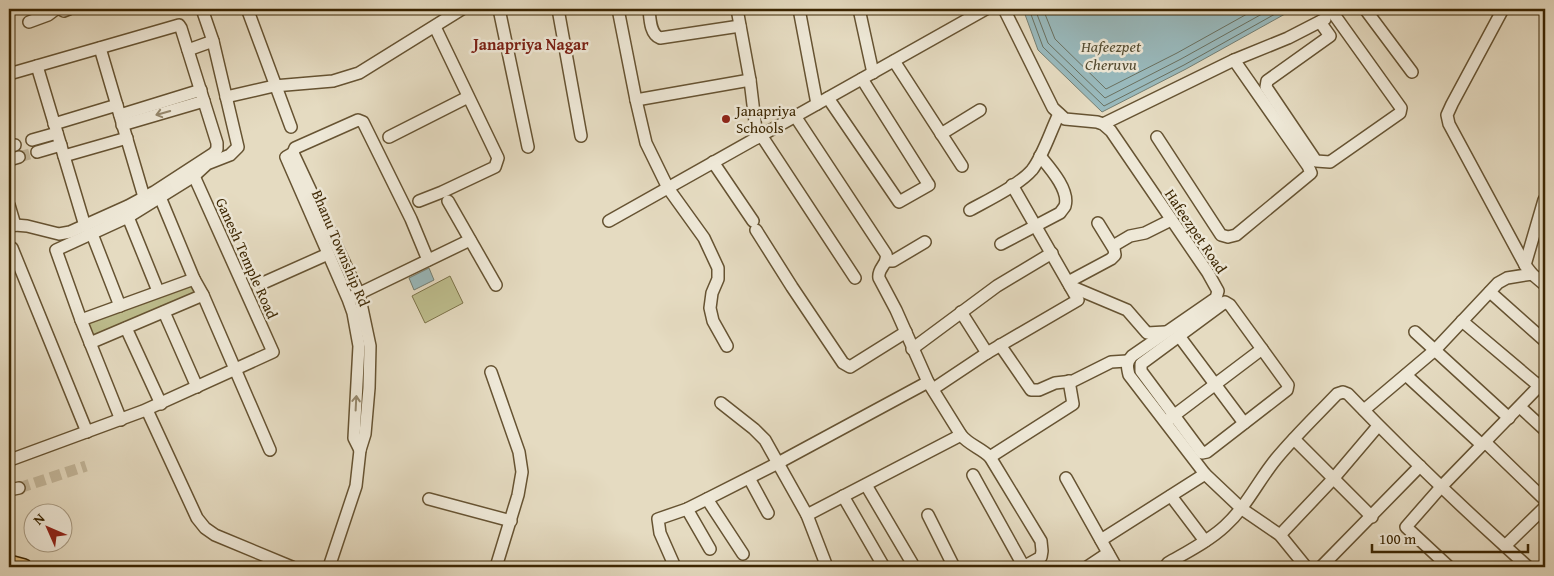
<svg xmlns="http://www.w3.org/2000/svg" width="1554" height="576" font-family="'Gentium Book Plus',serif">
<rect width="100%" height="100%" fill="#e5dbc1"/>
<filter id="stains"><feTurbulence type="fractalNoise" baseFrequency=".004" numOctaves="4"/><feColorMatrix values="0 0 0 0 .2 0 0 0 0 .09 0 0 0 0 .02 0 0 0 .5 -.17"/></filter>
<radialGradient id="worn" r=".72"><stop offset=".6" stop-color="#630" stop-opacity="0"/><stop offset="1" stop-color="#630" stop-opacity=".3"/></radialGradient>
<g fill="#bdbd8d" stroke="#7c7248">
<polygon points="450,276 463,303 425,323 412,296"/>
<polygon points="194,279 203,295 90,343 81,320"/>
</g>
<g fill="#99b9bc" stroke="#747e72">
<polygon points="1023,9 1294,9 1186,69 1102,112 1038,50"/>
<polygon points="429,268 434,280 414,290 409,278"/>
</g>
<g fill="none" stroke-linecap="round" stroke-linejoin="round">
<g stroke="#6a705f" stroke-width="1">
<polyline points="1029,9 1043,47 1104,106 1184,65 1284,9"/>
<polyline points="1035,9 1048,43 1105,98 1181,59 1271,9"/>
<polyline points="1043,9 1055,39 1106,89 1177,53 1256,9"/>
</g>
<g stroke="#c3b79b" stroke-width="11" stroke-dasharray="11 5.5" stroke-linecap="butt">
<polyline points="19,157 37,152"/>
<polyline points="19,488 86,466"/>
</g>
<defs>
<g id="minor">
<polyline points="60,9 64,11 69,9"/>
<polyline points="499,9 528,147"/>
<polyline points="558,9 581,136"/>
<polyline points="618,9 636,100 646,143 668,188 704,238 718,268 718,279 712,293 710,308 713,321 727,346"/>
<path d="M649,9C650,19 650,34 660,38L740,26"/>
<polyline points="737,9 750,80 757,138"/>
<polyline points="799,9 817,104"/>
<polyline points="859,9 873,73"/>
<path d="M1004,9L1053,108L1065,119L1097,122L1103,124L1111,131L1208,273L1218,291L1216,298L1213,300L1132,356C1126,363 1127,367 1129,375L1205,474L1242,509L1280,535L1306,567"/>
<polyline points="1365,9 1412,72"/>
<polyline points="1503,9 1452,104 1447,115 1449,124 1525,265 1532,274 1545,285"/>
<polyline points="248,11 291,127"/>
<polyline points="29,22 48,15 56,9"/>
<polyline points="1320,22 1330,36 1267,81 1266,87 1316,161 1330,162 1400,113 1401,108 1333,13"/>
<polyline points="100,48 144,197"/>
<polyline points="188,50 213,41"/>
<polyline points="894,61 962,166"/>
<polyline points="37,66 85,226"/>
<polyline points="9,74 179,25 181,28 217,143 217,149 214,153 154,192 128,206 70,232 59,234 27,226 15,225 9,227"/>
<polyline points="226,97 274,86 333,81 359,73 462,9"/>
<polyline points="828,98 899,202 929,185 927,182 862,79"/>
<polyline points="636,100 750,80"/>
<polyline points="120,115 201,90"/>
<path d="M795,116L886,254C889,264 877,268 879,278L896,310L928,382L961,435C969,445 981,448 990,457L1041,541L1042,551L1041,557L1023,567"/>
<polyline points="54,124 117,105"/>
<polyline points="1103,124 1234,60 1288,38 1325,19"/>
<polyline points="122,125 204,101"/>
<polyline points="941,134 980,110"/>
<polyline points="761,135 855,278"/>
<polyline points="389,137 468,97"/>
<polyline points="1157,137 1221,235 1228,237 1236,235 1311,173 1308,166 1234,60"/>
<polyline points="32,140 57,133"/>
<polyline points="9,147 15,145"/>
<polyline points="37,152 61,145"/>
<polyline points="293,153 359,294 370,346 369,388 365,434 360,450 356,486 329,567"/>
<polyline points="64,156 127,138"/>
<polyline points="9,160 19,157"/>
<polyline points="713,162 753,221"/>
<polyline points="160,197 194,279 203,295 270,450"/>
<polyline points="419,201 442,192 495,167 498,158 435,27"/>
<polyline points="448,201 496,285"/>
<polyline points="9,205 15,225"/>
<path d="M970,210C988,200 1019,185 1032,170C1043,156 1051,130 1059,114"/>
<polyline points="128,217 158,291"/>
<polyline points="609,221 986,9"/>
<polyline points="756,230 792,287 843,363 850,367 906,332"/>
<polyline points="92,234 120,306"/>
<path d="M1001,244L1060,213C1062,210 1064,208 1065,206C1070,190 1049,167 1040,156"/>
<polyline points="1113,246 1130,236 1145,233 1171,220"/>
<polyline points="12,248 87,432"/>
<polyline points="886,261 893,261 925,242"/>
<polyline points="1525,265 1544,200 1545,201"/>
<polyline points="1068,282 1111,259 1115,255 1114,249 1098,223"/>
<polyline points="263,283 328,254"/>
<polyline points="1070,286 1127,310 1147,333 1165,332"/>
<polyline points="1490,292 1545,341"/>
<polyline points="352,297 470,240"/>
<polygon points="1225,302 1230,305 1288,385 1287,390 1207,452 1202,453 1141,371 1141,364"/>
<polyline points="164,312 197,387"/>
<polyline points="961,312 987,353"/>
<polyline points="81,320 194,279"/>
<polyline points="1462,321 1539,386"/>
<polyline points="126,328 161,404"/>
<polyline points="1415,332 1509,418"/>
<polyline points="1179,336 1244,423"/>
<polyline points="90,343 203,295"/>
<polyline points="1000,345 1031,390 1039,390 1055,383 1073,381 1111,362 1127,361"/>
<polyline points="912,349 997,286 1052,253"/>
<polyline points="491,372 519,452 522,472 518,495 496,567"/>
<polyline points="1406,375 1482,445"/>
<polyline points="933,389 987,353 1078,300 1012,185"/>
<polyline points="721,403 754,429 765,440 807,515 827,567"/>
<polyline points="1520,407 1545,430"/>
<polyline points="147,410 197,518 205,528 215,535 292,567"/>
<polyline points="1364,410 1435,350 1498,283 1507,278 1532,274"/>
<polyline points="121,420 81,320 56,250 128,217 194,176 207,164 230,155 238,147 213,41 202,9"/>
<polyline points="1168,420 1262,349"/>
<polyline points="1294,439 1372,517"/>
<polyline points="1485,442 1545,500"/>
<polyline points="360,450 354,438 359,346 353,313 348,299 286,157 293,153 295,148 358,120 363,122 411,219 428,260"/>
<polyline points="990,457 1073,404 1069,381"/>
<polyline points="9,462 10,460 143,411 273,352 194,176"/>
<polyline points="973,475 1024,567"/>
<polyline points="749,478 768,513"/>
<polyline points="1066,478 1116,567"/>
<polyline points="866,485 912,563"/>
<polyline points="9,490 19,488"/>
<polyline points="843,496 884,567"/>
<polyline points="1171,496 1205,541"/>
<polyline points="429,499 511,521"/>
<polyline points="707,499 743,554"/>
<polyline points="687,509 710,549"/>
<polyline points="807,515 961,435"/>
<polyline points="928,515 954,567"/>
<polyline points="1280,535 1333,479 1378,426"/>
<polyline points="1101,540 1205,474"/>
<polyline points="1505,546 1528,567"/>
<polyline points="675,567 660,533 658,519 687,509 707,499 778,463 928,382"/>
<polyline points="1087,567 1108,553"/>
<path d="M1165,567L1168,563C1187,552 1209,541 1225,526C1247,506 1258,481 1276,459C1295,436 1316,416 1337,394L1343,392L1348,394C1399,447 1451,497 1505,546L1545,507"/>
<polyline points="1321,567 1420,466"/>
<polyline points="1449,567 1406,527 1441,487 1545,380"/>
</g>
<polyline id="major" points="9,563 24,567"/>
</defs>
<use href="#minor" stroke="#665332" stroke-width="14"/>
<use href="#major" stroke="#3c2602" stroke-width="18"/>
<use href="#minor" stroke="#eee8d7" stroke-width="11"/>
<use href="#major" stroke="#e2be80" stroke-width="15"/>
</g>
<defs><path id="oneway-shaft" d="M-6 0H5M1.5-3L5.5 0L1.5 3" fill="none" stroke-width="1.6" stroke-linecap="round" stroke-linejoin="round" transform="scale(1.25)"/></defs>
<g stroke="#95876c">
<use href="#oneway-shaft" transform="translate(163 113) rotate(164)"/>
<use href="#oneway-shaft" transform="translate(356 403) rotate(-87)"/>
</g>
<circle fill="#8f2418" stroke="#eee8d7" stroke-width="2" cx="726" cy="119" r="5"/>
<g text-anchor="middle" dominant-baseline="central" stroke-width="5" stroke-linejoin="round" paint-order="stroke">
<g font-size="15" fill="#3c2602" stroke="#eee8d7" text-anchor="start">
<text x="736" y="110">Janapriya<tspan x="736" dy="17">Schools</tspan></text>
</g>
<g font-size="15" fill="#3c2602" stroke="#eee8d7">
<text transform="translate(1196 231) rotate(56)">Hafeezpet Road</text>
<text transform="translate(341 248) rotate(67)">Bhanu Township Rd</text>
<text transform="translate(247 258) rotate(66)">Ganesh Temple Road</text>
</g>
<g font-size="16" font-weight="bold" fill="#7a1f14" stroke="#eee8d7">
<text x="531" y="44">Janapriya Nagar</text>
</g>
<g font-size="16" font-style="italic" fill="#534b30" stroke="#eee8d7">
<text x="1111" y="46">Hafeezpet<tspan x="1111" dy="18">Cheruvu</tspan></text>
</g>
</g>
<rect width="1554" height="576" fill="none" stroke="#e5dbc1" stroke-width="30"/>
<rect x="10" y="10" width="1534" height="556" fill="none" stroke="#3c2602" stroke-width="2.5"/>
<rect x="15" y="15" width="1524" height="546" fill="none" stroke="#3c2602"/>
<g transform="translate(48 528) rotate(315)"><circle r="24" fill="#eee8d7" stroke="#a79a82"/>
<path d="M0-4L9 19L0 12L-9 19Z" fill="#8f2418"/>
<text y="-8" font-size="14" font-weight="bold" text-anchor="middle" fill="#3c2602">N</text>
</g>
<path d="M1372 544v8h156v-8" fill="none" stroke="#3c2602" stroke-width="2.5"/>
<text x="1379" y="544" font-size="15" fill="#3c2602" stroke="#eee8d7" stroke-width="4" paint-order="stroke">100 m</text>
<rect width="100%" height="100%" filter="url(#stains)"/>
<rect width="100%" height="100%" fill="url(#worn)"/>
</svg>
